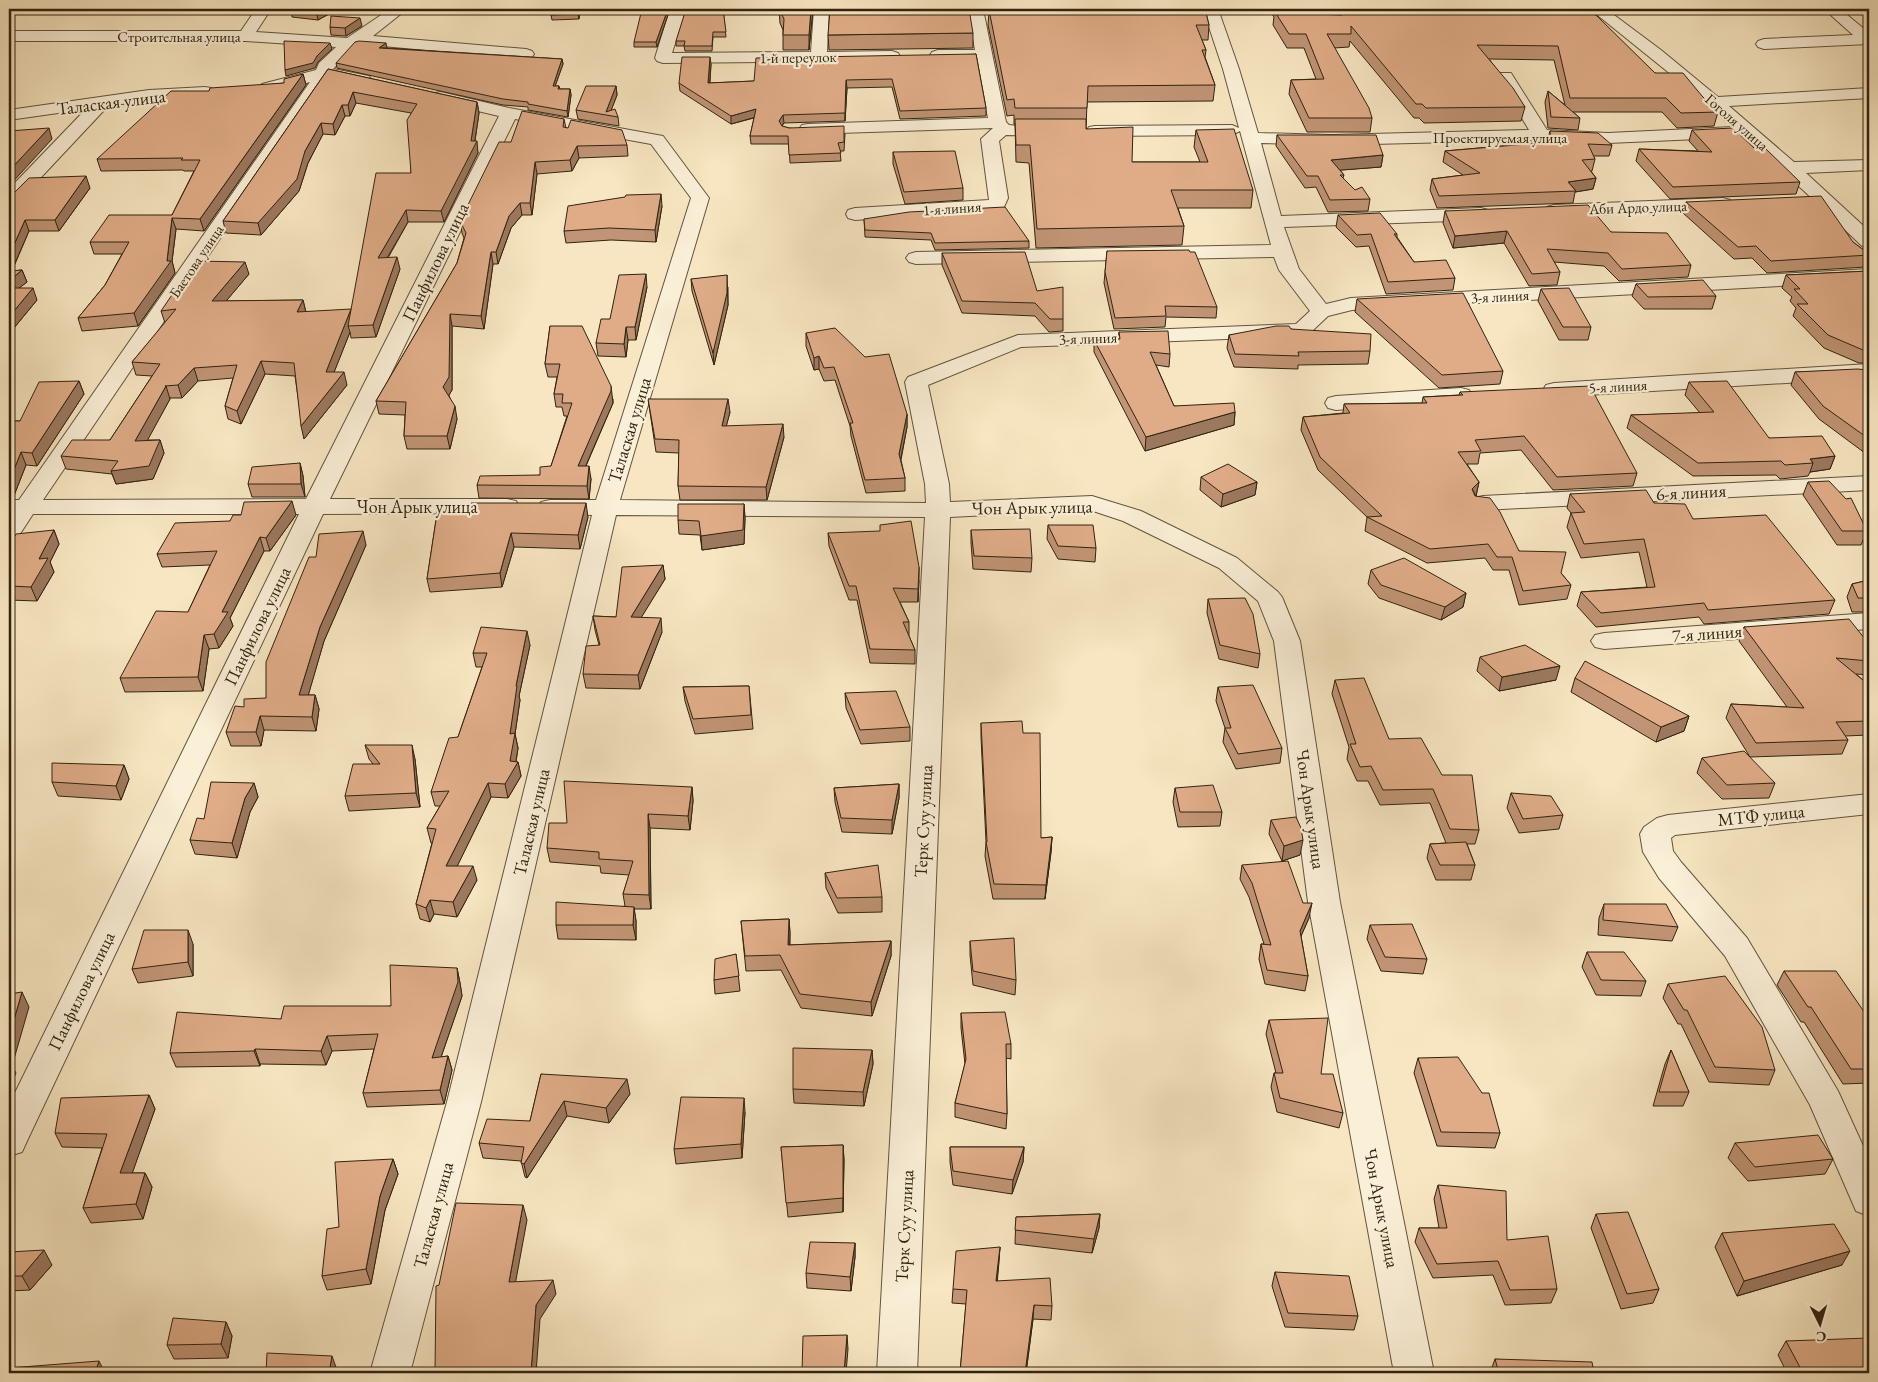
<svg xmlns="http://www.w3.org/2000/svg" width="1878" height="1382" font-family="'EB Garamond',serif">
<rect width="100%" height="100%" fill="#f7e6c1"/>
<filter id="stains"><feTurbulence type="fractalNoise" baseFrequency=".004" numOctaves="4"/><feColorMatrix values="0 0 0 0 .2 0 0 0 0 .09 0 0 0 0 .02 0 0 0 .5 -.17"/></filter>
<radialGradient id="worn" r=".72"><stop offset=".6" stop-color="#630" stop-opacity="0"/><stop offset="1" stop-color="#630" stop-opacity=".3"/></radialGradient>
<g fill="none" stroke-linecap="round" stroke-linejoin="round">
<defs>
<g id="minor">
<polygon points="256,9 271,9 256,32 347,38 390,9 407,9 373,36 526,49 532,51 534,54 532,57 526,59 360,44 355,46 333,69 369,76 371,79 369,82 363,84 328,79 43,500 306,499 499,116 435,101 433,97 435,93 441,92 509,108 663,136 709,198 620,500 926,503 925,484 905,382 908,377 1018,335 1296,324 1310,311 1279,270 1274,257 916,264 909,262 906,258 909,254 916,252 1271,245 1240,131 1232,135 1095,136 1089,135 1086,131 1089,127 1095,126 1232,125 1239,128 1223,69 1203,9 1218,9 1239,69 1258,133 1331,135 1529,130 1497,76 1499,73 1511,73 1547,130 1608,133 1733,127 1668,72 1590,9 1606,9 1661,50 1718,97 1869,88 1869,98 1729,106 1794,162 1869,160 1869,170 1806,173 1869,231 1869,248 1862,246 1803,190 1744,137 1608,143 1541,140 1331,145 1261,143 1281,216 1481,208 1488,210 1490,214 1488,218 1481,220 1284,227 1299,269 1326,304 1351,298 1869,269 1869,281 1352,310 1328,316 1309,334 1302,336 1021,347 928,385 949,484 950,502 1092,496 1141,511 1237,558 1278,592 1282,597 1300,641 1340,902 1434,1373 1394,1373 1308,902 1274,641 1258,601 1219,568 1123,521 1090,510 950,517 917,1373 877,1373 925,517 616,515 481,1102 410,1373 370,1373 447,1102 592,515 550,514 541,512 538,507 541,502 550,500 596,500 691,198 651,144 515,119 330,499 507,499 516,501 519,506 516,511 507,513 323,514 27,1141 22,1152 9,1156 9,1105 299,514 33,514 18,537 9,539 9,500 19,500 310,82 268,93 262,92 260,88 262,84 316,70 319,63 336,47 246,41 9,41 9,31 241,31"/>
<polygon points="670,9 686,9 672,53 811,52 814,9 829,9 827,52 892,51 898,53 900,56 898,59 892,61 663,63 657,61 655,58"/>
<path d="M968,9H983L1006,122L1009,125C1025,127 1042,123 1058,127L1061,131L1058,135L1052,136L1006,135L999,141L1008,198L1004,207L998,210L855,220L848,218L846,214L848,210L855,208L989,200L981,139L993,128L808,134L802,133L799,129L802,125L808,124L988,118L977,60H938L932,58L930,55L932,52L938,50H975Z"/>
<polygon points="1824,9 1840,9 1869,33 1869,44 1764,49 1758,47 1756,44 1758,41 1764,39 1853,35"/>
<polygon points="205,87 211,88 213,92 211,96 149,100 108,106 16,204 9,206 9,189 86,109 9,120 9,110 149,90"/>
<polygon points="1723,198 1730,200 1732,204 1730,208 1554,217 1547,215 1545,211 1547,207 1554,205"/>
<polygon points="1869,364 1869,378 1554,397 1546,395 1543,390 1546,385 1554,383"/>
<polygon points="1461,388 1469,390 1472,395 1469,400 1336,410 1328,408 1325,403 1328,398 1336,396"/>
<polygon points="1869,476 1869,490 1483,510 1474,508 1471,503 1474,498 1483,496"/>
<polygon points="1869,613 1869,629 1604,649 1595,647 1591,641 1595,635 1604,633"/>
<polygon points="1869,794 1869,814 1675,835 1671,838 1673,851 1681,862 1747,938 1838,1091 1869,1159 1869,1216 1856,1211 1810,1105 1725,956 1659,878 1643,852 1640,834 1644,827 1657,818 1668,815"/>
</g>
</defs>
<use href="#minor" stroke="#62543c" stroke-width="2"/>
<use href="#minor" fill="#faefd7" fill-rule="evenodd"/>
</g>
<g fill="#c09474" stroke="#312310">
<polygon points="230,9 255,9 252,12"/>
<polygon points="291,9 338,9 318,20 292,17"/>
<polygon points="580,9 579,19 552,20 551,15"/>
<polygon points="670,9 657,47 634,47 634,42"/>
<polygon points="723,9 726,37 713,37 712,51 685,51 684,46 676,46 676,41"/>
<polygon points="779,9 813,9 809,50 783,50 783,30 780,23"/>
<polygon points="983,9 1205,9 1209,25 1208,40 1202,40 1206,50 1205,57 1215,85 1213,101 1087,102 1086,129 1132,162 1200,162 1194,147 1196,130 1253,190 1251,208 1178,208 1184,226 1182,245 1036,248 1029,163 1016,162 1015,124 1014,124 1014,115 1007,116 988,25 989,12 985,12"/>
<polygon points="1269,9 1312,9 1315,14 1328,15 1323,9 1585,9 1655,73 1702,96 1718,112 1714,126 1677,128 1662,112 1573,112 1580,118 1578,130 1548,128 1545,102 1548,91 1565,105 1554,60 1489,59 1525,107 1521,121 1424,123 1419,118 1414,118 1350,41 1349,47 1334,48 1372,118 1370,132 1307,132 1289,94 1291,80 1316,79 1304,48 1287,48 1273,25 1274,17"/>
<polygon points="362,26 346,36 331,35 330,27"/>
<polygon points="973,33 973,48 829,50 828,35"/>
<polygon points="387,48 562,59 563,64 555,86 559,86 560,89 570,89 571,95 568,117 528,110 528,107 503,105 337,68 336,63"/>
<polygon points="976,54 986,108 986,116 900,119 892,87 847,88 845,121 784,123 782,126 789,128 845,134 844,151 840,151 841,161 790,163 789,144 751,144 750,136 754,118 731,124 680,91 679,83 711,64 710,83 754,81"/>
<polygon points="328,69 477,102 479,113 475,141 478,153 444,222 408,222 388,258 400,269 376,337 351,338 350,332 334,372 347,385 304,439 295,376 265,374 241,424 228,419 225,406 233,378 198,381 182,398 170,398 170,399 147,440 160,440 164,453 153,479 116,484 112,474 66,469 61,456 110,440 152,376 136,375 132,362 165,323 161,311 249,274 226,301 303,300 306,312 351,310 411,173 411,113 356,103 350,116 345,116 335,135 323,134 308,163 299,191 261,235 226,233 223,221"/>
<polygon points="303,74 306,85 204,231 176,229 172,261 175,273 138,326 82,331 78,318 105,285 122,254 94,254 90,242 172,215 194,171 184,171 183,170 101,171 97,159 209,91 284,83"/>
<polygon points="616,86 617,95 611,110 618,117 619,126 578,119 576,110"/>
<polygon points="564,119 566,128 627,145 628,156 579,158 572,171 537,174 532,215 522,215 511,228 498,264 493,264 484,329 452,326 452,390 449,395 457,419 450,449 407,449 404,436 405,415 379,414 376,401 457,263 464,238 462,233 460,221 511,142"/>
<polygon points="1692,130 1800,182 1796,194 1670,199 1636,161 1639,149 1698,151 1689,141"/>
<polygon points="1550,131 1612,145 1609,156 1593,156 1595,159 1592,171 1591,171 1596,178 1593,189 1575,192 1573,203 1437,208 1430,190 1432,179 1463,175 1443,162 1445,151 1547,142"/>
<polygon points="1277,135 1383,155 1381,167 1340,170 1344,175 1343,178 1355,190 1370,199 1368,211 1328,212 1316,187 1305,188 1276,146"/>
<polygon points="893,152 963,188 963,200 905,204 893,164"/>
<polygon points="90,188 59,231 29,231 12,271 22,270 27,282 19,288 37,300 9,334 9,195"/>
<polygon points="1686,202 1853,242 1869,254 1869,258 1866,267 1767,273 1752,258 1734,259 1683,213"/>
<polygon points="662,206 656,242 611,240 566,243 564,231"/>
<polygon points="1445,211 1611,232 1691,265 1688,277 1619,281 1604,266 1554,262 1560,272 1557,285 1529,286 1504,243 1453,248 1443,223"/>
<polygon points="1338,215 1397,234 1397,237 1414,262 1455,278 1453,290 1386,294 1369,246 1356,247 1336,227"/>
<polygon points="864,219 1029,241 1029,248 935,250 931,240 865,237"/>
<polygon points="1107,251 1217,307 1216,318 1166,317 1165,327 1114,329 1104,283"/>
<polygon points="942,253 1037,291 1063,319 1063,331 1049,332 1035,316 962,313 942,265"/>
<polygon points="1869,271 1869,363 1859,363 1824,348 1793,316 1796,308 1790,301 1792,297 1782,288 1786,275"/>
<polygon points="691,279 728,287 728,305 714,365 692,291"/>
<polygon points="1636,284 1716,296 1712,309 1644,309 1632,296"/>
<polygon points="647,287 636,340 628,340 626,357 598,356 596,343 610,319"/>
<polygon points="1541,289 1591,327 1588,340 1559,340 1538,301"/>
<polygon points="1357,299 1503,371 1500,384 1439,388 1355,312"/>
<polygon points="550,326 613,399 613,403 586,466 591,479 589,499 479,498 477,485 540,475 551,466 567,416 564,416 562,407 556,407 554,394 557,377 548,377 545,364"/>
<polygon points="1291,329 1370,351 1368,364 1298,365 1298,369 1234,367 1227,348 1229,335"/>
<polygon points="1119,332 1170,354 1169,367 1156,365 1174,406 1235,412 1234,425 1145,451 1094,352 1094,340 1118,339"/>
<polygon points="806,333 907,414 907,427 901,460 905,478 905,491 866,493 851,436 850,426 835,380 824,381 819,369 814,370 806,346"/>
<polygon points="1869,370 1869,456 1819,419 1791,385 1795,372"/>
<polygon points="79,381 84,394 37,466 26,465 13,498 9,498 9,421 20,421"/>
<polygon points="1689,382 1769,438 1835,456 1830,469 1810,472 1808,476 1780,479 1776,475 1693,476 1627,428 1631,415 1700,413 1685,395"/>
<polygon points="1460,392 1637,473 1633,486 1553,490 1521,450 1480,453 1478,464 1467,464 1479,482 1476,496 1519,551 1561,573 1571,585 1567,599 1519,605 1509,570 1493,570 1485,558 1427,563 1365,531 1367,517 1318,470 1301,430 1303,417 1343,413 1344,404 1422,403 1423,397 1459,395"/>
<polygon points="648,399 730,412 726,426 784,437 767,500 680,500 678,486 679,453 656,452"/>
<polygon points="300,463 303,476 305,497 252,497 248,484"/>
<polygon points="1201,477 1257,482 1255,495 1221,507 1200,490"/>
<polygon points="1808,482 1867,531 1861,545 1837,545 1803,495"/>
<polygon points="1570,494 1654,503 1693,519 1835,600 1829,614 1704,624 1699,617 1596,627 1577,606 1581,592 1647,587 1639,552 1581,558 1567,527 1571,513 1567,508"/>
<polygon points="744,504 745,518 744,544 702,550 700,535 679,534 678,520"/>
<polygon points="438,507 588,517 580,549 514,547 502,587 430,592 427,579"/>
<polygon points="296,515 270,551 264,551 230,618 233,626 219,648 209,649 203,691 125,692 120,678 188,612 210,565 162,567 157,554 230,521"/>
<polygon points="1048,525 1096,548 1095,562 1058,559 1047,539"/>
<polygon points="54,530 59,544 50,562 54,572 37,601 9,600 9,546"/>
<polygon points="971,530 1032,558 1031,572 973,569 971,543"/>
<polygon points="828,533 919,580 918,602 900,602 909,622 909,636 915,650 915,664 870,663 857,600 849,600 829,546"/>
<polygon points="366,545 324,641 308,695 315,695 319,709 316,731 264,730 261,746 231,746 226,732 266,698 316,557"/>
<polygon points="663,565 665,579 641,617 662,632 640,689 586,688 583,674 599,645 595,630 593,616 616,617"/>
<polygon points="1371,570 1466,593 1463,607 1441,620 1379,598 1368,584"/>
<polygon points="1869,580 1869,612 1852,612 1847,597 1852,584"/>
<polygon points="1208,599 1260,654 1258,668 1219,659 1207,613"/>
<polygon points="1869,618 1869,642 1864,631"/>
<polygon points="1744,627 1869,644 1869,675 1856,674 1869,685 1869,735 1845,736 1848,740 1842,754 1750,757 1726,718 1731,704 1787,707 1739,641"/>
<polygon points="530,645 519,696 520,700 515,734 518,748 516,762 518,762 521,776 508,798 491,797 457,866 477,880 457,917 434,914 430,922 420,919 416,904 432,843 431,843 427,828 440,806 435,806 431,792 458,737 482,667 476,667 473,653"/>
<polygon points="1480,657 1556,680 1499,691 1477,671"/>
<polygon points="1575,678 1689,716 1684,731 1656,742 1571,692"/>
<polygon points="1335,680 1389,739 1442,775 1479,830 1475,844 1467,844 1475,865 1471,880 1436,880 1427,858 1430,844 1446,843 1430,803 1380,805 1368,781 1357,781 1347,759 1349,747 1332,694"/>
<polygon points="749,686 753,729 695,734 685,701 683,687"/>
<polygon points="1218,687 1282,748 1280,763 1236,769 1223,742 1225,728 1216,701"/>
<polygon points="845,693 910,727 910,741 861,744 846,708"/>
<polygon points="981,723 1041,838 1052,837 1051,852 1045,899 993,899 985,856 986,842 981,737"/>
<polygon points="365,745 415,759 420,807 349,811 345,796 373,764 369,759"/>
<polygon points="1702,758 1775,783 1769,798 1722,799 1697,773"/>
<polygon points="124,765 129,779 121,800 58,796 52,782"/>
<polygon points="254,783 258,797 250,812 237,858 195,854 190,840 204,819"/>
<polygon points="899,784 899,798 892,834 842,832 835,802 834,788"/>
<polygon points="692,787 693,801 690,830 650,828 651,909 634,909 636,921 636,940 558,939 556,925 625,906 623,894 629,875 601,873 600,866 550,862 547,848 567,823"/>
<polygon points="1175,788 1222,812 1220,826 1178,827 1173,802"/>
<polygon points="1511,793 1563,815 1559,829 1519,833 1507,808"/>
<polygon points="1271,820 1300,855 1282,861 1269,834"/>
<polygon points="1242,865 1303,903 1309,918 1301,936 1308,976 1305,991 1265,984 1259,959 1261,944 1264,944 1249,897 1240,879"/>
<polygon points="825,873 882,897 882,912 838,913 826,888"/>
<polygon points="1604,904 1678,927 1672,941 1598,935 1599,918"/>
<polygon points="789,919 790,933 790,945 891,941 891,956 872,1016 801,1008 781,970 746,971 741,921"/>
<polygon points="1370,925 1427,959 1423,974 1381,971 1367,939"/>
<polygon points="970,941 1016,980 1015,995 973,985 970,955"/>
<polygon points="193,944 193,976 138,983 132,969"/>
<polygon points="1587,952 1646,981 1641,996 1596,995 1582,967"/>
<polygon points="736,954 740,991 715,994 714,980"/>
<polygon points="457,968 460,983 462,996 441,1057 448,1056 452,1070 444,1104 367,1107 363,1093 374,1049 332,1051 326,1065 260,1064 260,1066 176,1067 170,1053 281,1019 391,1006"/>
<polygon points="1784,971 1869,1019 1869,1083 1843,1084 1804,1022 1801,1022 1777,985"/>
<polygon points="1668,984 1775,1070 1769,1085 1709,1082 1681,1024 1678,1024 1663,998"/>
<polygon points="961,1013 1011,1044 1011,1059 1006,1058 1007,1114 1006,1129 955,1117 955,1103 965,1064 961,1028"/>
<polygon points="1269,1020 1343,1113 1339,1128 1277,1112 1271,1087 1274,1073 1276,1073 1266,1034"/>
<polygon points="872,1050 873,1064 864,1106 794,1103 793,1089"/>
<polygon points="1671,1050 1689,1092 1683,1106 1653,1106 1665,1064"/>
<polygon points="1418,1058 1482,1093 1500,1133 1495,1148 1437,1146 1414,1073"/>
<polygon points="541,1074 630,1094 609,1123 567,1116 527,1178 525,1177 521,1161 483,1158 479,1143 530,1121"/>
<polygon points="149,1095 155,1109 132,1173 145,1173 152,1187 143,1219 91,1223 83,1208 102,1148 62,1147 55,1133"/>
<polygon points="745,1112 742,1158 676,1164 674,1149"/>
<polygon points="1735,1143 1833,1159 1825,1174 1748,1181 1728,1158"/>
<polygon points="843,1145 844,1160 843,1212 788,1217 781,1147"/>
<polygon points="950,1147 1024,1147 1023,1162 1012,1194 953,1185 950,1162"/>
<polygon points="393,1159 398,1174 385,1210 371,1284 327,1290 322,1276 339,1227"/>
<polygon points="1438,1185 1507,1240 1557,1289 1551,1303 1505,1305 1493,1275 1433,1278 1415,1242 1419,1228 1439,1228 1434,1199"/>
<polygon points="1100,1214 1099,1228 1092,1253 1015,1244 1016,1217"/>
<polygon points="1596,1214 1659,1289 1653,1303 1621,1309 1591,1228"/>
<polygon points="1722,1233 1842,1265 1737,1296 1715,1247"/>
<polygon points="855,1243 855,1257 851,1291 807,1288 806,1273"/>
<polygon points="1000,1247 997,1281 1052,1306 1051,1320 1033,1319 1026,1373 960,1373 966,1304 952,1303 953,1289"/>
<polygon points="9,1252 52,1265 30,1290 9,1291"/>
<polygon points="1275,1272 1358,1316 1354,1330 1285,1327 1272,1286"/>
<polygon points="226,1322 232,1336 228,1358 174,1359 167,1345"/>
<polygon points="1786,1341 1869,1373 1787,1373 1778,1355"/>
<polygon points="1495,1359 1594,1373 1490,1373"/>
</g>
<g fill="#9c785e" stroke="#312310">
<polygon points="10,9 13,17 10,29 9,30 9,12"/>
<polygon points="318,9 338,9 318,20 316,10"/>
<polygon points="579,9 580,9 579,19 578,14"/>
<polygon points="668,9 670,9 657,47 656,42"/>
<polygon points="811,9 813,9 809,50 809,35"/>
<polygon points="360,18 362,26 346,36 345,28"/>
<polygon points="330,43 332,49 318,62 315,68 286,76 285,70 317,56"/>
<polygon points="386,43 387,48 379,48"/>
<polygon points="710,57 711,64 709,90 708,83"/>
<polygon points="562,59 563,64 553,92 553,86"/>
<polygon points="303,74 306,85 204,231 200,219"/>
<polygon points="846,80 847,88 845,121 845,113"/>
<polygon points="616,86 617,95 609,116 606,112"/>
<polygon points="570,89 571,95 568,117 567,111"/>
<polygon points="11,92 15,102 11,108 9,108 9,95"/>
<polygon points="353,92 356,103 350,116 348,105"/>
<polygon points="477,102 479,113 474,146 477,141 478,153 444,222 441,211 471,141"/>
<polygon points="342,105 345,116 335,135 333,124"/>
<polygon points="756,109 756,117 731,124 731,116"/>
<polygon points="783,115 784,123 779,129 779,121"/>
<polygon points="321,123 323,134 308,163 299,191 261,235 258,223 305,151"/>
<polygon points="49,128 52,139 9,186 9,171"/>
<polygon points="577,146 579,158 572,171 570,160"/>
<polygon points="1383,155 1381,167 1329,171 1331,160"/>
<polygon points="535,162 537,174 532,215 530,203"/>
<polygon points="86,176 90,188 59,231 55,220"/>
<polygon points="1596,178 1593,189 1575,192 1576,191 1568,182"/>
<polygon points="661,194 662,206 656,242 655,230"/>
<polygon points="520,203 522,215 511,228 498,264 496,252 509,216"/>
<polygon points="406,210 408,222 380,270 378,258"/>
<polygon points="172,218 176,229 172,261 175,273 138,326 134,313 167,261"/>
<polygon points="25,220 29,231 9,277 9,256"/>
<polygon points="1507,231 1504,243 1453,248 1455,236"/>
<polygon points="491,252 493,264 484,329 481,316"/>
<polygon points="397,257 400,269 376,337 373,325"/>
<polygon points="245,262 249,274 216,313 212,301"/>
<polygon points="22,270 27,282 9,296 9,281"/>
<polygon points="646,274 647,287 636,340 635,327"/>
<polygon points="727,275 728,305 714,365 713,353"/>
<polygon points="33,288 37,300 9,334 9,317"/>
<polygon points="303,300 306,313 297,312"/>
<polygon points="351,309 354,322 348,326 350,332 329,385 326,372"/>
<polygon points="450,314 452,326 452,390 446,400 443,387"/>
<polygon points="626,327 628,340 626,357 624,344"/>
<polygon points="819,356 819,369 814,370 814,358"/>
<polygon points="261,361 265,374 241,424 237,411"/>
<polygon points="194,368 198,381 182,398 178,385"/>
<polygon points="344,372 347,385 304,439 301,426"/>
<polygon points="79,381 84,394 37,466 32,453"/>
<polygon points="166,386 170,399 140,454 135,441"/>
<polygon points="611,386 613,403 580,479 578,466"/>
<polygon points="728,399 730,412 723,439 722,426"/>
<polygon points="455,406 457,419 450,449 447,436"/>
<polygon points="1235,412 1234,425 1145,451 1146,437"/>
<polygon points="907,414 907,427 899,467 899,454"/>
<polygon points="783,424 784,437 767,500 766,487"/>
<polygon points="160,440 164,453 153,479 116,484 111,471"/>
<polygon points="21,452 26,465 13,498 9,487 9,482"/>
<polygon points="1835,456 1830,469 1810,472 1813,463 1810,459"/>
<polygon points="300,463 303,476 305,497 301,484"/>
<polygon points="589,466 591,479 589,499 587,486"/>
<polygon points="1257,482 1255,495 1221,507 1223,494"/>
<polygon points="1479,482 1476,496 1472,489"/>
<polygon points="292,501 296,515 270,551 266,538"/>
<polygon points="586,503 588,517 580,549 578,535"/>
<polygon points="744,504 745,518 744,544 702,550 701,536"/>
<polygon points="54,530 59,544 50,562 54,572 37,601 31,587 39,559"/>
<polygon points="363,531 366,545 324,641 304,710 299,695 320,627"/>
<polygon points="511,533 514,547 502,587 500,573"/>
<polygon points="260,537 264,551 230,618 233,626 219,648 214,634 222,612"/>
<polygon points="663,565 665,579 633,631 631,617"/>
<polygon points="919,567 919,580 918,602 918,589"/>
<polygon points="1466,593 1463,607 1441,620 1445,607"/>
<polygon points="661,618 662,632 640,689 638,675"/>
<polygon points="527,631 530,645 519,696 520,700 515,734 518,748 515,767 518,762 521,776 508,798 505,784 510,761 510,734 516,686"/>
<polygon points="204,635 209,649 203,691 198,677"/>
<polygon points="1560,666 1556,680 1499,691 1502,677"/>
<polygon points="315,695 319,709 316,731 312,717"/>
<polygon points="260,716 264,730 261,746 256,732"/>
<polygon points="1689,716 1684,731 1656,742 1661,727"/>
<polygon points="412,745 415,759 420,807 416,793"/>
<polygon points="124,765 129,779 121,800 116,786"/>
<polygon points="254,783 258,797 250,812 237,858 232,843 245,798"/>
<polygon points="488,783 491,797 450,881 446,866"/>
<polygon points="899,784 899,798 892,834 892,820"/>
<polygon points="692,787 693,801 690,830 688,816"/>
<polygon points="648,814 650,828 651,909 649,895"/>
<polygon points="1052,837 1051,852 1045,899 1046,885"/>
<polygon points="1303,840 1300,855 1282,861 1284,846"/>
<polygon points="473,866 477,880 457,917 453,902"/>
<polygon points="430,900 434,914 430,922 426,908"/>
<polygon points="1312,903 1309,918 1297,945 1300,931"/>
<polygon points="634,907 636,921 636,940 633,925"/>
<polygon points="789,919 790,933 789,959 788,945"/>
<polygon points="188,930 193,944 193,976 188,962"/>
<polygon points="891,941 891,956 872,1016 871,1002"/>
<polygon points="457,968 460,983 462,996 436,1072 432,1058"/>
<polygon points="22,992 29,1007 12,1066 16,1073 9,1088 9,1037"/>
<polygon points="327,1036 332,1051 326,1065 321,1051"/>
<polygon points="255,1049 260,1064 260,1066 254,1051"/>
<polygon points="872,1050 873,1064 864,1106 863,1092"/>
<polygon points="448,1056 452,1070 444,1104 440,1090"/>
<polygon points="627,1079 630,1094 609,1123 606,1108"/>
<polygon points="149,1095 155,1109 127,1188 120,1173"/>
<polygon points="744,1098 745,1112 742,1158 741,1144"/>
<polygon points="564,1101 567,1116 527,1178 524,1164"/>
<polygon points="843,1145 844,1160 843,1212"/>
<polygon points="1024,1147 1023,1162 1012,1194 1013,1180"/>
<polygon points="393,1159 398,1174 385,1210 371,1284 366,1269 380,1196"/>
<polygon points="145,1173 152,1187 143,1219 136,1204"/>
<polygon points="523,1205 527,1220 513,1296 509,1282"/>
<polygon points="1100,1214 1099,1228 1092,1253 1094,1239"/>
<polygon points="855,1243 855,1257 851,1291 850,1277"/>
<polygon points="1000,1247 999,1262 996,1296 996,1281"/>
<polygon points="44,1250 52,1265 30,1290 22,1276"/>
<polygon points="1850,1251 1842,1265 1737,1296 1744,1281"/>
<polygon points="553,1280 556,1294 540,1319 536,1373 531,1373 536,1305"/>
<polygon points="1034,1305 1033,1319 1026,1373 1025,1373"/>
<polygon points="226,1322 232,1336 228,1358 221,1344"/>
<polygon points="847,1335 848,1349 846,1373 844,1373"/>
<polygon points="332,1356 337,1370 337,1373 329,1373"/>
<polygon points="99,1361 105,1373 95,1373"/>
</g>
<g fill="#dfac87" stroke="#312310">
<polygon points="552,9 579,9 578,14 551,15"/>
<polygon points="642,9 668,9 656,42 634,42"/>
<polygon points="686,9 723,9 726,32 713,32 712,46 684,46 685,41 676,41"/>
<polygon points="779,9 811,9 809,35 783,35 784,19"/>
<polygon points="830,9 969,9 973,33 828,35"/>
<polygon points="1090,9 1205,9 1209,25 1196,25 1206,50 1202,50 1215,85 1088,86 1087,108 1015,108 1014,99 1007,100 989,10"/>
<polygon points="1280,9 1312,9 1315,14 1342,15 1336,9 1585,9 1597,16 1655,73 1683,73 1702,96 1718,112 1681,113 1666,98 1570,98 1558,46 1477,45 1513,88 1525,107 1426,108 1422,104 1416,104 1351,26 1351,34 1327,34 1369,108 1372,118 1309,118 1291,80 1324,79 1306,34 1289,34 1275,12 1282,12"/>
<polygon points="331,16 360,18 345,28 330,27"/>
<polygon points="284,41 330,43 317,56 313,63 285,70"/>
<polygon points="359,41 386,43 379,48 562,59 553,86 559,86 558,89 570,89 567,111 528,104 528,102 503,99 336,63 355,42"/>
<polygon points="976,54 986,108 900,111 892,79 846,80 845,113 783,115 779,121 782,126 789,128 844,126 844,142 838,143 841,153 789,155 788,136 750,136 756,109 731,116 679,83 682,57 710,57 708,83 754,81 756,58"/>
<polygon points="328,69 477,102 471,141 477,141 441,211 406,210 378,258 397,257 373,325 348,326 376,173 411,173 407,120 417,104 353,92 348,105 342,105 333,124 321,123 305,151 297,179 258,223 223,221"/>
<polygon points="303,74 200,219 172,218 167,261 171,261 134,313 78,318 105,285 129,242 90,242 109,215 172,215 200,160 181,160 183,158 97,159 171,91 209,91 210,88 284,83 284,79"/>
<polygon points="586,86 616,86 606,112 615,109 618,117 576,110"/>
<polygon points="1548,91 1580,118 1551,117"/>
<polygon points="522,111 564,119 563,127 568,128 571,120 622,130 627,145 577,146 570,160 535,162 530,203 520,203 509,216 496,252 491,252 481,316 450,314 449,377 443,387 455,406 447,436 404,436 406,402 376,401 457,263 466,233 460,221 499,142 511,142"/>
<polygon points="1015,119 1086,119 1086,129 1133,127 1132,162 1208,162 1196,130 1234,129 1253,190 1171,190 1184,226 1037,229 1030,145 1016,145"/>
<polygon points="49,128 9,171 9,131"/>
<polygon points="1733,128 1754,148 1765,148 1800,182 1673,187 1639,149 1712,152 1692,130"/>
<polygon points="1550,131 1598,133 1612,145 1588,144 1595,159 1582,160 1596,178 1568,182 1576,191 1439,196 1432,179 1480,173 1445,151 1551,142"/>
<polygon points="1277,135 1376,135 1383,155 1331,160 1344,175 1340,175 1355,190 1362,187 1370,199 1330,200 1318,176 1307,176"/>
<polygon points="955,151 963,188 904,192 893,152"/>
<polygon points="86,176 55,220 25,220 9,256 9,195 13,194 29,178"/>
<polygon points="661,194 655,230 609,228 564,231 568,206 625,197 626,195"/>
<polygon points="1821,196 1853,242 1869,254 1869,255 1771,261 1756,246 1738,247 1686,202"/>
<polygon points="1588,205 1611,232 1667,233 1691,265 1622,269 1608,253 1547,249 1560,272 1532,274 1507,231 1455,236 1445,211"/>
<polygon points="1005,207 1029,241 935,243 931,233 865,230 864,219 909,212"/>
<polygon points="1380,213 1397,234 1394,234 1414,262 1446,260 1455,278 1388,282 1371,234 1357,235 1338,215"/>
<polygon points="1189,250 1190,252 1195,252 1217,307 1165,306 1166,316 1115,318 1105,272 1107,251"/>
<polygon points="1025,252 1037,291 1063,287 1063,319 1050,319 1035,303 962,301 942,253"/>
<polygon points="195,261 245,262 212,301 303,300 297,312 351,309 326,372 344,372 301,426 294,363 261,361 237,411 225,406 237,365 194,368 178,385 165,386 166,386 135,441 160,440 149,466 111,471 118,461 61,456 72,440 110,440 160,364 132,362 176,309 161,311"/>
<polygon points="22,270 9,281 9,271"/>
<polygon points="1869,271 1869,350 1863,350 1828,335 1797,304 1808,304 1794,289 1800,289 1786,275"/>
<polygon points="646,274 635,327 626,327 624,344 596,343 601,319 610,319 619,275"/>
<polygon points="727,275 727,293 713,353 691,279"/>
<polygon points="1703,280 1716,296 1648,297 1636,284"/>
<polygon points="9,288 33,288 9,317"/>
<polygon points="1569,288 1591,327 1563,327 1541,289"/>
<polygon points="1463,293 1503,371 1442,375 1357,299"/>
<polygon points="550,326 582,326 611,386 611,391 578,466 589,466 587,486 477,485 480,476 540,475 540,467 551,466 572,403 562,403 563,394 554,394 560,364 545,364"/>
<polygon points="1276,326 1289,326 1291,329 1371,334 1370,351 1298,352 1299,356 1235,354 1229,335"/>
<polygon points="835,328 865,357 889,354 907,414 899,454 905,478 865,480 850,423 853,423 834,367 824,368 819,356 814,358 806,333"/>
<polygon points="1168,331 1170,354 1150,352 1174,406 1234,403 1235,412 1146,437 1094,340 1120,339 1119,332"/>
<polygon points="1857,369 1869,370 1869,439 1823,406 1795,372"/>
<polygon points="79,381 32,453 21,452 9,482 9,421 20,421 39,382"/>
<polygon points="1727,381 1769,438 1822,436 1835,456 1810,459 1813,463 1785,465 1781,461 1698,463 1631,415 1714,412 1689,382"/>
<polygon points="1590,386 1637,473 1557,477 1524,436 1475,440 1481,451 1458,452 1479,482 1472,489 1475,496 1490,498 1500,512 1519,551 1566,552 1561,573 1571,585 1523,591 1512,557 1497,557 1488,544 1430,549 1367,517 1382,516 1320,457 1303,417 1350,413 1344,404 1427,403 1423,397 1463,395 1460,392"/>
<polygon points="648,399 728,399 722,426 783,424 766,487 678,486 679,440 655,439"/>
<polygon points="300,463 301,484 248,484 252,467"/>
<polygon points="1228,464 1257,482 1223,494 1201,477"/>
<polygon points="1829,481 1846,499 1851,498 1867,531 1842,531 1808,482"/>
<polygon points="1646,490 1654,503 1685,504 1693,519 1766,515 1835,600 1708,610 1704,603 1601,613 1581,592 1655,587 1644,539 1584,544 1571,513 1585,512 1570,494"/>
<polygon points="292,501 266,538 260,537 222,612 228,612 214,634 204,635 198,677 120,678 156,611 188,612 217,551 157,554 175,523 230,521 233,515 241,515 244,502"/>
<polygon points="471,503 586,503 578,535 511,533 500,573 427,579 438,507 469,509"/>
<polygon points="678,504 744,504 743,530 701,536 699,521 678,520"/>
<polygon points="911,521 919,567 918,589 893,588 909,622 903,622 915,650 870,649 856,586 849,586 828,533 880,531 880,525"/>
<polygon points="1048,525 1093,525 1096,548 1058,546"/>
<polygon points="1030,529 1032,558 974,556 971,530"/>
<polygon points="54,530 39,559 48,558 31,587 9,586 9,546 16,534"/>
<polygon points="363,531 320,627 299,695 315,695 312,717 260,716 256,732 226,732 235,706 244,707 244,699 266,698 266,662 309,557 316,557 319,534"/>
<polygon points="1404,558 1466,593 1445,607 1381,585 1371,570"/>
<polygon points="663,565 631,617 661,618 638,675 583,674 586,646 600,645 593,616 616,617 622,567"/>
<polygon points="1869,580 1869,598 1858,598 1852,584"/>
<polygon points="1245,598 1253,614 1260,654 1220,645 1208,599"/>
<polygon points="1849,619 1869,644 1869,661 1836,658 1869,685 1869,721 1836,722 1848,740 1756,743 1731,704 1804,708 1744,627"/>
<polygon points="481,627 527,631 516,686 517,686 510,734 515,733 510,761 518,762 505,784 488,783 446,866 473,866 453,902 430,900 426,908 416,904 436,829 427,828 449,791 431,792 449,738 458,737 487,653 473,653"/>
<polygon points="1525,645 1560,666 1502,677 1480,657"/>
<polygon points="1585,661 1689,716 1661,727 1575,678"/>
<polygon points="1364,678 1389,739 1421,738 1442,775 1472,775 1479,830 1450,829 1433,789 1383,790 1371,766 1360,767 1350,744 1356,744 1335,680"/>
<polygon points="1253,685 1282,748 1238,754 1225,728 1231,728 1218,687"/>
<polygon points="749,686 751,715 693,719 683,687"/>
<polygon points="896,691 910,727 860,730 845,693"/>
<polygon points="1022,721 1023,733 1040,733 1041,838 1052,837 1046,885 994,884 986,842 987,842 981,723"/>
<polygon points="365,745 412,745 416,793 345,796 353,764 380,764"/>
<polygon points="1744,751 1775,783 1727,785 1702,758"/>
<polygon points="52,763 124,765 116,786 52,782"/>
<polygon points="564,781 692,787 688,816 648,814 649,895 623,894 633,861 599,859 599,852 547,848 549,823 567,823"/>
<polygon points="211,782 254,783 245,798 232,843 190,840 197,818 204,819"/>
<polygon points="899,784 892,820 841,818 834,788"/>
<polygon points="1213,785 1222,812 1180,812 1175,788"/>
<polygon points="1511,793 1551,796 1563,815 1523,819"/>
<polygon points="1296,817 1301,828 1303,840 1284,846 1271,820"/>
<polygon points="1466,842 1475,865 1440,865 1430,844"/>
<polygon points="1288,861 1303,903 1312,903 1300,931 1308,976 1267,970 1261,944 1271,945 1252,883 1242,865"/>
<polygon points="878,865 882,897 837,898 825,873"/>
<polygon points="556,902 634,907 633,925 556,925"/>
<polygon points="1604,904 1666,904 1678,927 1603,920"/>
<polygon points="789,919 788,945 891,941 871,1002 800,994 780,955 745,956 741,921"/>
<polygon points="1412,924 1427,959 1385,957 1370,925"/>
<polygon points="144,930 188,930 188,962 132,969"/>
<polygon points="1014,938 1016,980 973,971 970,941"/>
<polygon points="1587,952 1624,952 1646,981 1601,980"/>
<polygon points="736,954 739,976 714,980 715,959"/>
<polygon points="390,965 457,968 458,982 432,1058 448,1056 440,1090 363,1093 378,1034 327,1036 321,1051 255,1049 254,1051 170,1053 177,1012 281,1019 284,1006 391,1006"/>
<polygon points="1784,971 1836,971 1869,1019 1869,1069 1851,1069 1811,1007 1808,1007"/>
<polygon points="1725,976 1762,1027 1775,1070 1715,1067 1687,1010 1684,1010 1668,984"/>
<polygon points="22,992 9,1037 9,994"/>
<polygon points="1005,1012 1011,1044 1006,1044 1007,1114 955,1103 966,1059 961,1013"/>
<polygon points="1328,1018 1321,1074 1333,1074 1343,1113 1280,1098 1274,1073 1283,1073 1269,1020"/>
<polygon points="793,1048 872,1050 863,1092 793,1089"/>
<polygon points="1671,1050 1689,1092 1659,1092"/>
<polygon points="1458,1057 1482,1093 1489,1093 1500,1133 1441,1132 1418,1058"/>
<polygon points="541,1074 627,1079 606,1108 564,1101 524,1164 521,1163 524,1147 479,1143 487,1119 530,1121"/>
<polygon points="149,1095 120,1173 145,1173 136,1204 83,1208 107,1134 55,1133 61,1098"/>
<polygon points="681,1097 744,1098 741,1144 674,1149"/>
<polygon points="1818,1135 1833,1159 1755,1167 1735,1143"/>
<polygon points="843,1145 843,1198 786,1203 781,1147"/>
<polygon points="950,1147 1024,1147 1013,1180 953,1171"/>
<polygon points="393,1159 380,1196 366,1269 322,1276 327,1229 339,1227 335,1162"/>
<polygon points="1438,1185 1506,1191 1507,1240 1548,1236 1557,1289 1510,1290 1498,1261 1437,1264 1419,1228 1447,1228"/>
<polygon points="456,1203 523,1205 509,1282 553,1280 536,1305 531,1373 435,1373 436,1286 439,1285"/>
<polygon points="1628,1212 1659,1289 1627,1294 1596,1214"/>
<polygon points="1100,1214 1094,1239 1015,1230 1016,1217"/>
<polygon points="1834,1224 1850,1251 1744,1281 1722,1233"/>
<polygon points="810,1242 855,1243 850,1277 806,1273"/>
<polygon points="1000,1247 996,1281 1050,1278 1052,1306 1034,1305 1025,1373 960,1373 967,1290 953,1289 956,1251"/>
<polygon points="44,1250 22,1276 9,1276 9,1252"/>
<polygon points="1275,1272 1349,1276 1358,1316 1288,1313"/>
<polygon points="173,1318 226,1322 221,1344 167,1345"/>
<polygon points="847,1335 844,1373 802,1373 803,1336"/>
<polygon points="1869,1338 1869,1373 1803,1373 1786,1341"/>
<polygon points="267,1353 332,1356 329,1373 266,1373"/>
<polygon points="1495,1359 1592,1362 1594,1373 1499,1373"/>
<polygon points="99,1361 95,1373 9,1373 9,1368"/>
</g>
<g text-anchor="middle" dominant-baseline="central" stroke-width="4.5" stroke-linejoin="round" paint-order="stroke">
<g font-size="15" fill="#312310" stroke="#faefd7">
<text x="179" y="36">Строительная улица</text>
<text transform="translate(798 57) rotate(-1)">1-й переулок</text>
<text transform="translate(1737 122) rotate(41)">Гоголя улица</text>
<text x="1500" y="137">Проектируемая улица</text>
<text transform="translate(1638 207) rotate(-2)">Аби Ардо улица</text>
<text transform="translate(952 208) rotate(-4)">1-я линия</text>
<text transform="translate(196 261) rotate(-56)">Баетова улица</text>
<text transform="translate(1500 296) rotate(-3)">3-я линия</text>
<text transform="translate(1088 338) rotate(-2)">3-я линия</text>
<text transform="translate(1618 386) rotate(-3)">5-я линия</text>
</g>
<g font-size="18" fill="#312310" stroke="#faefd7">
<text transform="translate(111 102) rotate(-7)">Талаская улица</text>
<text transform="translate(435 262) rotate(-64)">Панфилова улица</text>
<text transform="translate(629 430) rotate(-73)">Талаская улица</text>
<text transform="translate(1691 492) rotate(-3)">6-я линия</text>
<text x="417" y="506">Чон Арык улица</text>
<text transform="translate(1032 507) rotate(-1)">Чон Арык улица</text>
<text transform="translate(257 626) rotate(-64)">Панфилова улица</text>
<text transform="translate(1707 633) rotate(-4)">7-я линия</text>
<text transform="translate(1311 809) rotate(82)">Чон Арык улица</text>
<text transform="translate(1761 815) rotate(-6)">МТФ улица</text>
<text transform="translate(923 821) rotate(-87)">Терк Суу улица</text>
<text transform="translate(531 822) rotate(-77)">Талаская улица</text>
<text transform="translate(81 991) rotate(-64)">Панфилова улица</text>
<text transform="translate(1382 1208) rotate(79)">Чон Арык улица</text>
<text transform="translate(433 1215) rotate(-75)">Талаская улица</text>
<text transform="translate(904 1226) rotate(-87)">Терк Суу улица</text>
</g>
</g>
<rect width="1878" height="1382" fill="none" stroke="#f7e6c1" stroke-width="30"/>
<rect x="10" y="10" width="1858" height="1362" fill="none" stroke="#312310" stroke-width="2.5"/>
<rect x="15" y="15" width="1848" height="1352" fill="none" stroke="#312310"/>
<g transform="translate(1820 1324) rotate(175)" stroke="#faefd7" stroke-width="4" paint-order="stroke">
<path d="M0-4L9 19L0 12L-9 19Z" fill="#312310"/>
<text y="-8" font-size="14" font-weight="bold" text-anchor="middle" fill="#312310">С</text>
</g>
<rect width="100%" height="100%" filter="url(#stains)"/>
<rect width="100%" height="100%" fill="url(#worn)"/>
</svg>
